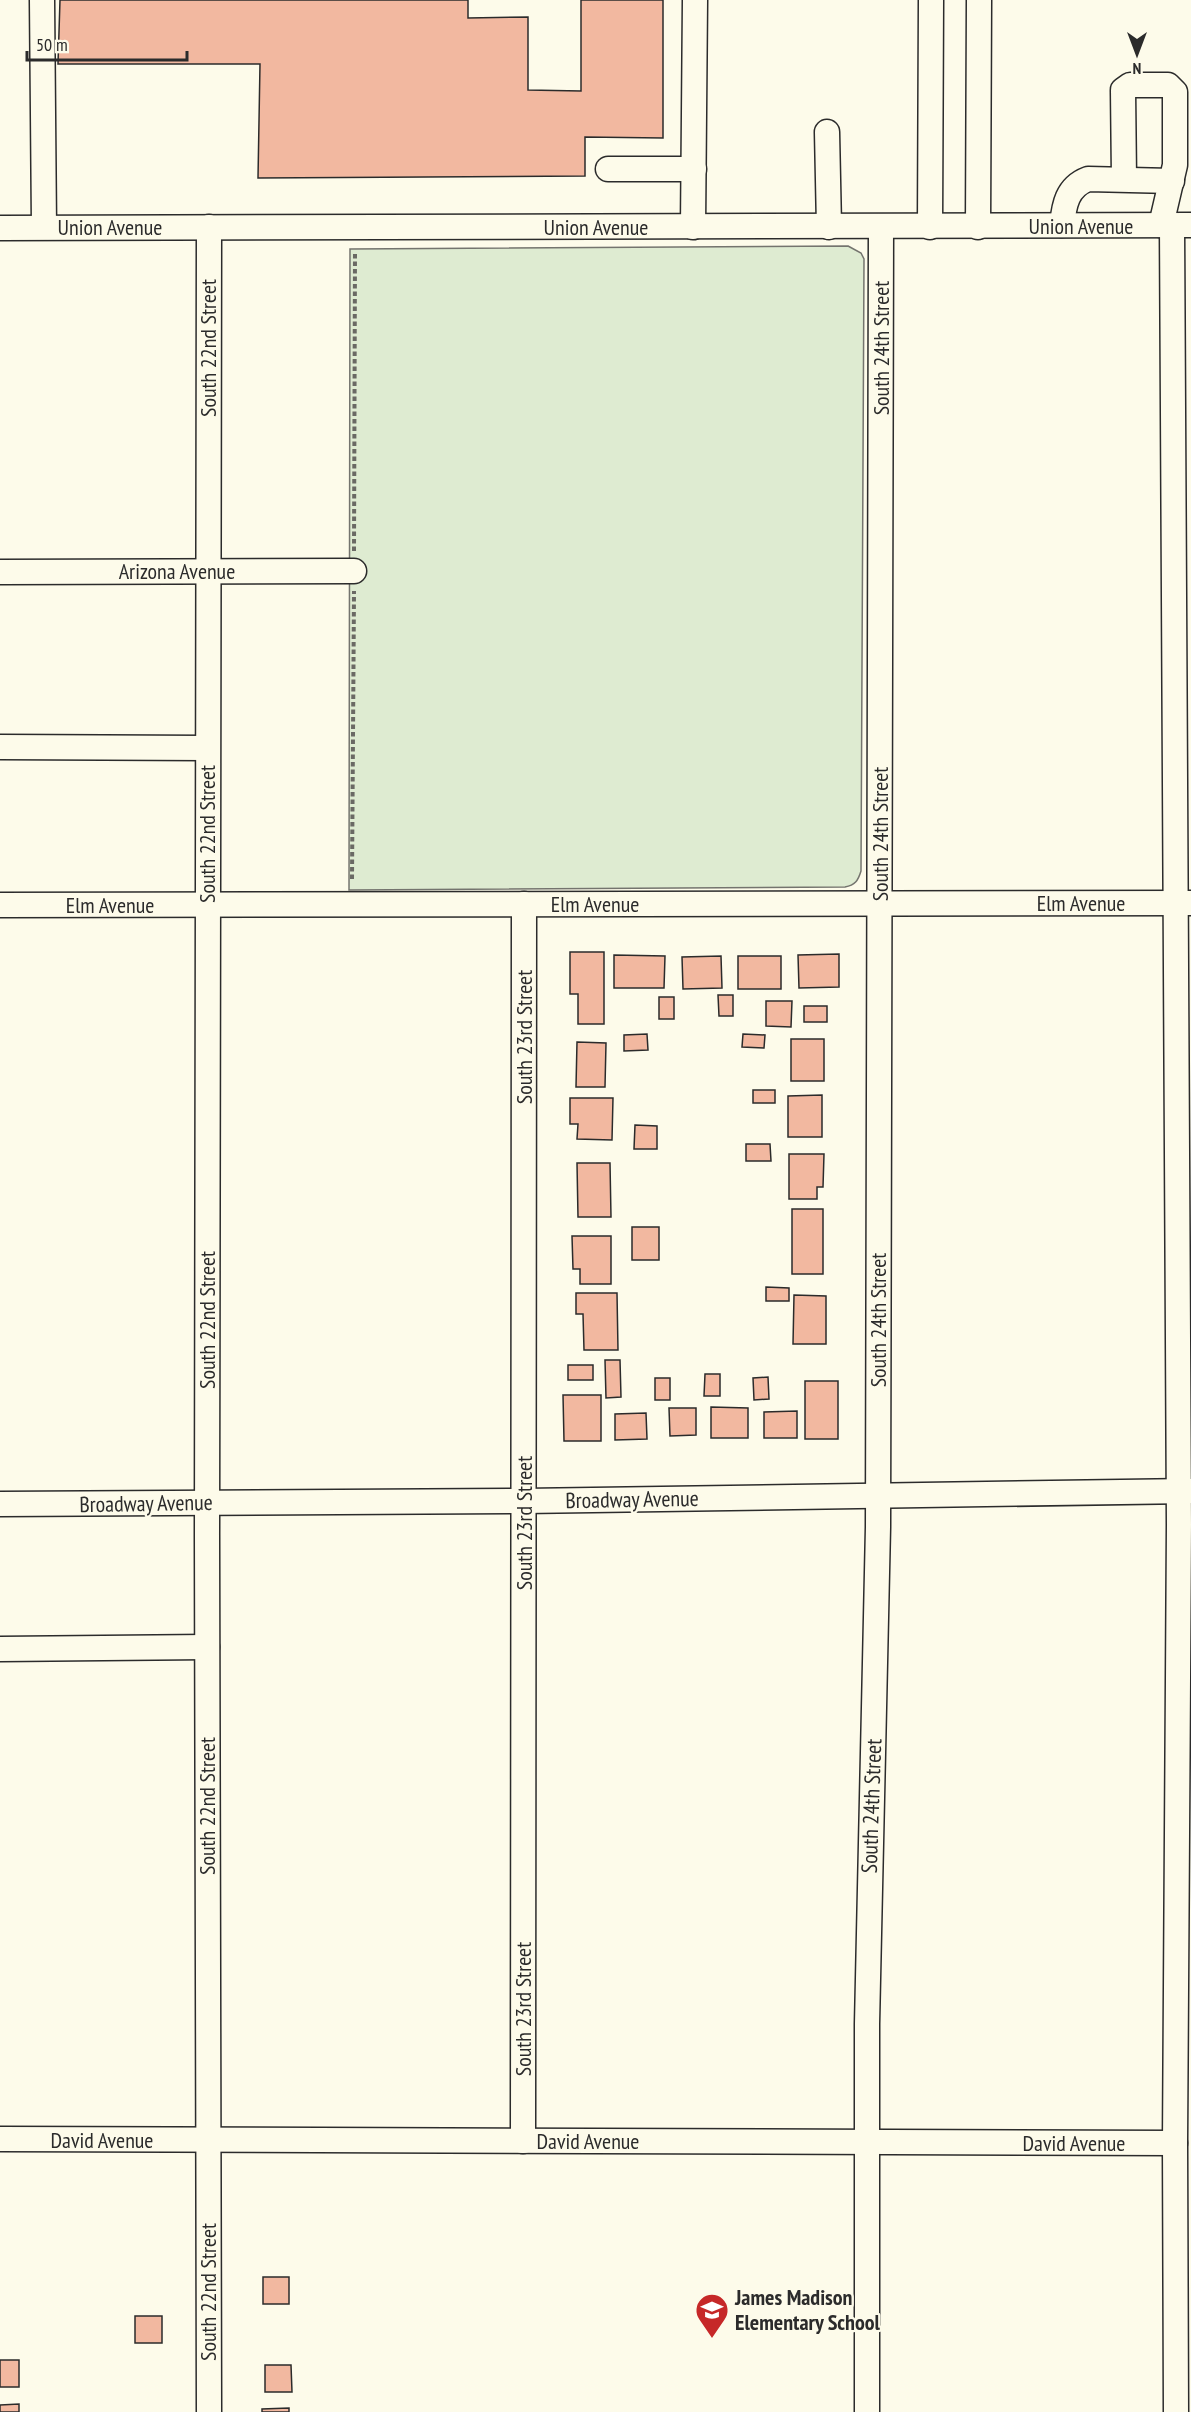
<svg xmlns="http://www.w3.org/2000/svg" width="1191" height="2412" font-family="'PT Sans Narrow',sans-serif">
<rect width="100%" height="100%" fill="#fdfbea"/>
<path fill="#deebd1" stroke="#74746e" stroke-width="1.5" d="M848,246L861,253L864,259L861,871C858,881 855,885 845,887L349,890L350,249Z"/>
<g fill="#f2b8a0" stroke="#2b2b2b" stroke-width="1.5">
<polygon points="60,0 468,0 468,18 528,17 528,90 581,91 581,0 663,0 663,138 585,137 585,176 258,178 260,64 58,64"/>
<polygon points="570,952 604,952 604,1024 578,1024 578,994 570,994"/>
<polygon points="839,954 839,987 799,988 798,955"/>
<polygon points="614,955 665,956 664,988 614,988"/>
<polygon points="721,956 722,988 683,989 682,957"/>
<rect x="738" y="956" width="43" height="33"/>
<polygon points="718,995 733,995 733,1016 719,1016"/>
<rect x="659" y="997" width="15" height="22"/>
<polygon points="766,1001 792,1001 791,1027 766,1026"/>
<rect x="804" y="1006" width="23" height="16"/>
<polygon points="647,1034 648,1050 624,1051 624,1035"/>
<polygon points="743,1034 765,1035 764,1048 742,1047"/>
<rect x="791" y="1039" width="33" height="42"/>
<polygon points="577,1042 606,1043 605,1087 576,1087"/>
<rect x="753" y="1090" width="22" height="13"/>
<polygon points="822,1095 822,1137 788,1137 788,1096"/>
<polygon points="570,1098 613,1098 612,1140 577,1139 578,1124 570,1124"/>
<polygon points="635,1125 657,1126 657,1149 634,1149"/>
<polygon points="746,1144 770,1144 771,1161 746,1161"/>
<polygon points="789,1154 824,1154 823,1187 817,1187 817,1199 789,1199"/>
<polygon points="577,1163 610,1163 611,1217 578,1217"/>
<rect x="792" y="1209" width="31" height="65"/>
<rect x="632" y="1227" width="27" height="33"/>
<polygon points="572,1236 611,1236 611,1284 580,1284 580,1269 573,1269"/>
<polygon points="766,1287 789,1288 789,1301 766,1301"/>
<polygon points="576,1293 617,1293 618,1350 584,1350 583,1314 576,1314"/>
<polygon points="794,1295 826,1296 826,1344 793,1344"/>
<polygon points="605,1360 620,1360 621,1397 606,1398"/>
<rect x="568" y="1365" width="25" height="15"/>
<polygon points="705,1374 720,1374 720,1396 704,1396"/>
<polygon points="768,1377 769,1399 754,1400 753,1378"/>
<rect x="655" y="1378" width="15" height="22"/>
<rect x="805" y="1381" width="33" height="58"/>
<polygon points="563,1395 601,1395 601,1441 564,1441"/>
<polygon points="711,1407 748,1408 748,1438 711,1438"/>
<polygon points="669,1408 696,1408 696,1435 670,1436"/>
<polygon points="797,1411 797,1438 764,1438 764,1412"/>
<polygon points="646,1413 647,1439 615,1440 615,1414"/>
<rect x="263" y="2277" width="26" height="27"/>
<rect x="135" y="2316" width="27" height="27"/>
<rect x="0" y="2360" width="19" height="27"/>
<polygon points="265,2365 291,2365 292,2392 265,2392"/>
<polygon points="19,2404 19,2412 0,2412 0,2405"/>
<polygon points="289,2408 289,2412 262,2412 262,2409"/>
</g>
<g fill="none" stroke-linecap="round" stroke-linejoin="round">
<defs>
<g id="minor">
<polyline points="42,0 44,227"/>
<polyline points="827,132 829,227"/>
<polyline points="608,169 694,169"/>
<polyline points="1124,179 1123,90 1130,85 1168,85 1175,92 1175,165 1161,225"/>
<path d="M1062,225C1064,205 1067,187 1088,179L1172,181"/>
<polyline points="1172,225 1179,1524 1175,2143 1176,2412"/>
<polyline points="693,227 695,0"/>
<polyline points="930,227 931,0"/>
<polyline points="978,227 979,0"/>
<polyline points="0,228 1191,225"/>
<polyline points="0,572 354,571"/>
<polyline points="0,747 207,748"/>
<polyline points="0,905 1191,903"/>
<polyline points="0,1504 524,1501 1191,1491"/>
<polyline points="0,1649 207,1647"/>
<polyline points="0,2139 1175,2143"/>
<polyline points="523,2141 524,904"/>
<polyline points="209,2412 207,1535 209,227"/>
<polyline points="867,2412 867,2024 878,1527 881,227"/>
</g>
</defs>
<use href="#minor" stroke="#2b2b2b" stroke-width="27"/>
<g stroke="#6a6964" stroke-width="4" stroke-dasharray="4.5 3" stroke-linecap="butt">
<polyline points="354,551 355,252"/>
<polyline points="352,879 354,591"/>
</g>
<use href="#minor" stroke="#fdfbea" stroke-width="24"/>
</g>
<defs>
<symbol id="school-pin" viewBox="-11 -11 22 30"><path d="M0 17L-7.5 6A9.5 9.5 0 1 1 7.5 6Z" fill="#c62828" stroke="#fdfbea"/><path d="M0-5L7-2L0 1L-7-2ZM-4 1L0 2.5L4 1V4Q0 6-4 4Z" fill="#fff"/></symbol>
</defs>
<g fill-rule="evenodd">
<use href="#school-pin" x="693" y="2291" width="38" height="52"/>
</g>
<g text-anchor="middle" dominant-baseline="central" stroke-width="4.5" stroke-linejoin="round" paint-order="stroke">
<g font-size="22" fill="#2b2b2b" stroke="#fdfbea">
<text x="1081" y="226">Union Avenue</text>
<text x="110" y="227">Union Avenue</text>
<text x="596" y="227">Union Avenue</text>
<text transform="translate(208 348) rotate(-90)">South 22nd Street</text>
<text transform="translate(881 348) rotate(-90)">South 24th Street</text>
<text x="177" y="571">Arizona Avenue</text>
<text transform="translate(207 834) rotate(-90)">South 22nd Street</text>
<text transform="translate(880 834) rotate(-90)">South 24th Street</text>
<text x="1081" y="903">Elm Avenue</text>
<text x="595" y="904">Elm Avenue</text>
<text x="110" y="905">Elm Avenue</text>
<text transform="translate(524 1037) rotate(-90)">South 23rd Street</text>
<text transform="translate(207 1320) rotate(-90)">South 22nd Street</text>
<text transform="translate(878 1320) rotate(-90)">South 24th Street</text>
<text transform="translate(632 1499) rotate(-1)">Broadway Avenue</text>
<text transform="translate(146 1503) rotate(-1)">Broadway Avenue</text>
<text transform="translate(524 1523) rotate(-90)">South 23rd Street</text>
<text transform="translate(207 1806) rotate(-90)">South 22nd Street</text>
<text transform="translate(871 1806) rotate(-88)">South 24th Street</text>
<text transform="translate(523 2009) rotate(-90)">South 23rd Street</text>
<text x="102" y="2140">David Avenue</text>
<text x="588" y="2141">David Avenue</text>
<text x="1074" y="2143">David Avenue</text>
<text transform="translate(208 2292) rotate(-90)">South 22nd Street</text>
</g>
<g font-size="22" font-weight="bold" fill="#2b2b2b" stroke="#fdfbea" text-anchor="start">
<text x="735" y="2297">James Madison<tspan x="735" dy="25">Elementary School</tspan></text>
</g>
</g>
<g transform="translate(1137 54) rotate(180)" stroke="#fdfbea" stroke-width="4.5" paint-order="stroke">
<path d="M0-4.5L10 22L0 15L-10 22Z" fill="#2b2b2b"/>
<text y="-9" font-size="16" font-weight="bold" text-anchor="middle" fill="#2b2b2b">N</text>
</g>
<path d="M27 51v9h160v-9" fill="none" stroke="#2b2b2b" stroke-width="3"/>
<text x="36" y="51" font-size="18" fill="#2b2b2b" stroke="#fdfbea" stroke-width="4.5" paint-order="stroke">50 m</text>
</svg>
